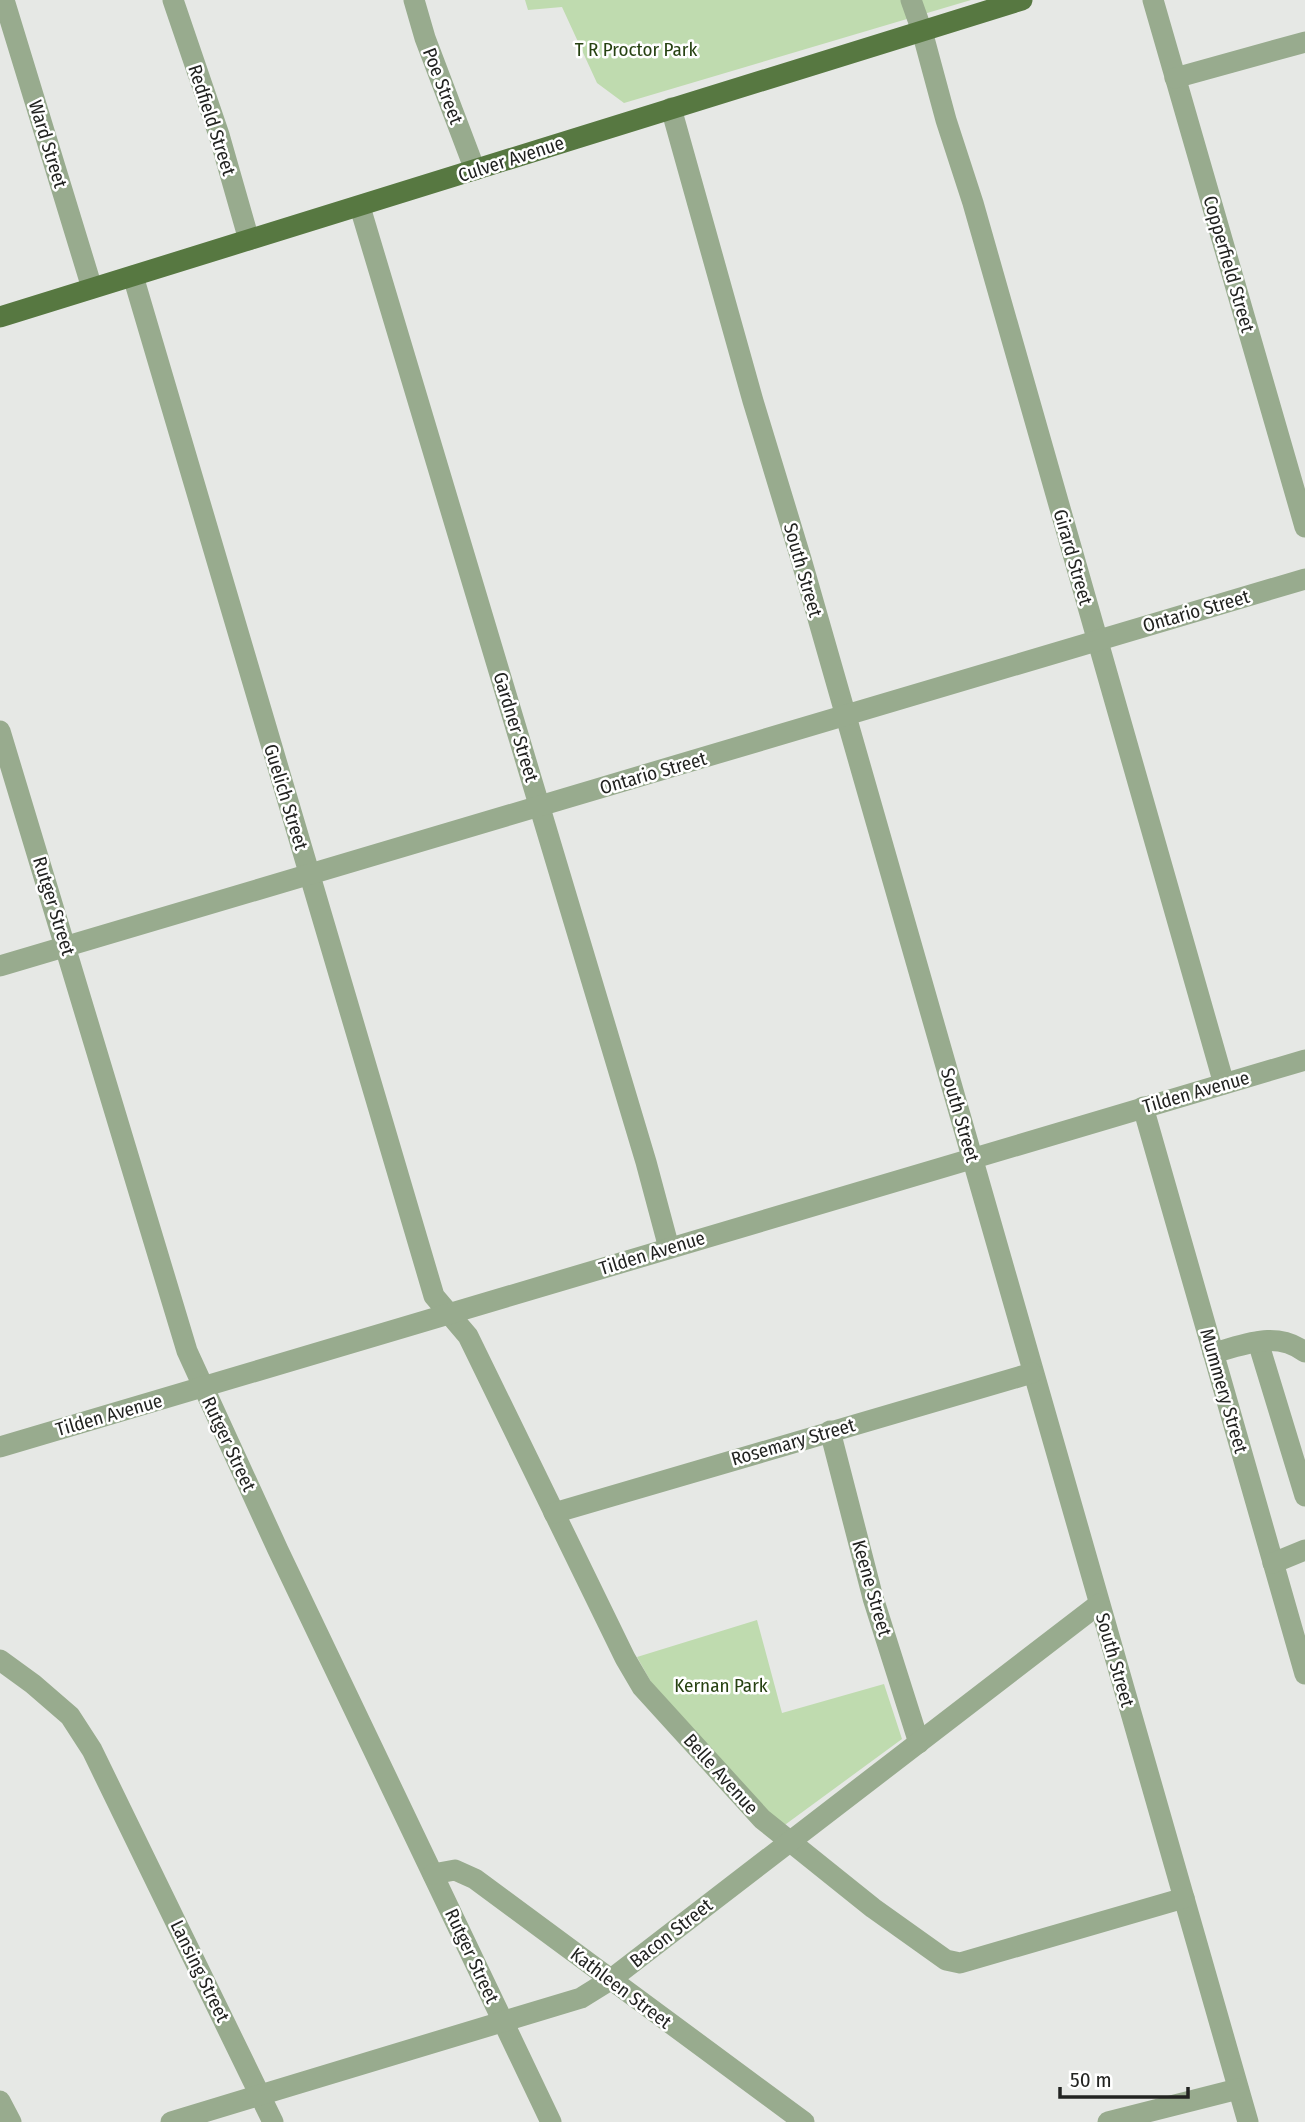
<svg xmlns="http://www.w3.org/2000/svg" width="1305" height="2122" font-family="'Fira Sans Condensed',sans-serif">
<rect width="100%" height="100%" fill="#e6e8e5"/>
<g fill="#bfdbaf">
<polygon points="525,0 971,0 624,103 597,83 562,7 528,10"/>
<polygon points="757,1620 782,1713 884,1684 902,1739 782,1827 655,1689 637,1657"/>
</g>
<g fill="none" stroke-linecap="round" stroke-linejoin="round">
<g stroke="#98ab8e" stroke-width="21">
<polyline points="4,0 92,288"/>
<polyline points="173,0 219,135 249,240"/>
<polyline points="414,0 425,38 475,170"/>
<polyline points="911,0 922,31 946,120 973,203 1224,1084"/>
<polyline points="1153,0 1305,527"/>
<polyline points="1175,78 1305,42"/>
<polyline points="671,108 753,401 801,559 1248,2122"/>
<polyline points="360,207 646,1162 669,1248"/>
<polyline points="133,276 434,1296 468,1336 625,1658 642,1687 762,1819 873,1908 946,1960 960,1963 1184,1898"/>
<polyline points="0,731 187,1351 278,1550 551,2122"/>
<polyline points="0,966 1305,579"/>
<polyline points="1143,1107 1305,1674"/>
<polyline points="1258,1342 1305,1496"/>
<path d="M1213,1353C1245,1345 1275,1330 1305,1352"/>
<polyline points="830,1431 873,1598 919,1743"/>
<polyline points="0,1447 1305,1060"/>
<polyline points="554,1513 1032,1373"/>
<polyline points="1273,1563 1305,1550"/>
<polyline points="0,1660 33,1684 70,1716 92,1750 273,2122"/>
<polyline points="433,1874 455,1870 475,1879 804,2122"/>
<polyline points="0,2101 11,2122"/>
<polyline points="171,2122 581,1998 610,1980 1099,1604"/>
<polyline points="1108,2122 1238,2089"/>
</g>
<polyline stroke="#577841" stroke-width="21" points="0,317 1022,0"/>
</g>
<g text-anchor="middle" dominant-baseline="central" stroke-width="5" stroke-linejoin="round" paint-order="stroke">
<g font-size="19" fill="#274212" stroke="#fff">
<text x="636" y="49">T R Proctor Park</text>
<text x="721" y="1685">Kernan Park</text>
</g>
<g font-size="19" fill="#222321" stroke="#fff">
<text transform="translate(443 86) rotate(69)">Poe Street</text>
<text transform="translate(212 120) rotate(72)">Redfield Street</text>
<text transform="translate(48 144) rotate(73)">Ward Street</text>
<text transform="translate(511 159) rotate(-18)">Culver Avenue</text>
<text transform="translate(1229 264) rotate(74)">Copperfield Street</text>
<text transform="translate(1073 557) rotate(74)">Girard Street</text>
<text transform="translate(803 570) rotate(74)">South Street</text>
<text transform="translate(1196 611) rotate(-16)">Ontario Street</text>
<text transform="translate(516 727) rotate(73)">Gardner Street</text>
<text transform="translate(653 773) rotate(-16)">Ontario Street</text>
<text transform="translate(286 797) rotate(73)">Guelich Street</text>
<text transform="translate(54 906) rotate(73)">Rutger Street</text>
<text transform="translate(1196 1092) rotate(-16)">Tilden Avenue</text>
<text transform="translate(960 1115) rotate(74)">South Street</text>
<text transform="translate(652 1253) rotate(-17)">Tilden Avenue</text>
<text transform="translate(1224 1391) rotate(74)">Mummery Street</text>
<text transform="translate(109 1415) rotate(-16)">Tilden Avenue</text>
<text transform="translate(793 1442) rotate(-16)">Rosemary Street</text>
<text transform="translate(229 1444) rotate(65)">Rutger Street</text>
<text transform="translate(872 1588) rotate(74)">Keene Street</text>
<text transform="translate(1115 1660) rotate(74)">South Street</text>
<text transform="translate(721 1774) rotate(48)">Belle Avenue</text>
<text transform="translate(671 1933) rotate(-38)">Bacon Street</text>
<text transform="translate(472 1956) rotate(65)">Rutger Street</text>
<text transform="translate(200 1971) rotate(64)">Lansing Street</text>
<text transform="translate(621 1988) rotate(37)">Kathleen Street</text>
</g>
</g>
<path d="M1060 2087v10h128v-10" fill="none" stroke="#222321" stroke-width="3.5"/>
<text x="1070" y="2087" font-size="21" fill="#222321" stroke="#ffffff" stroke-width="5" paint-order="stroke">50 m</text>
</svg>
